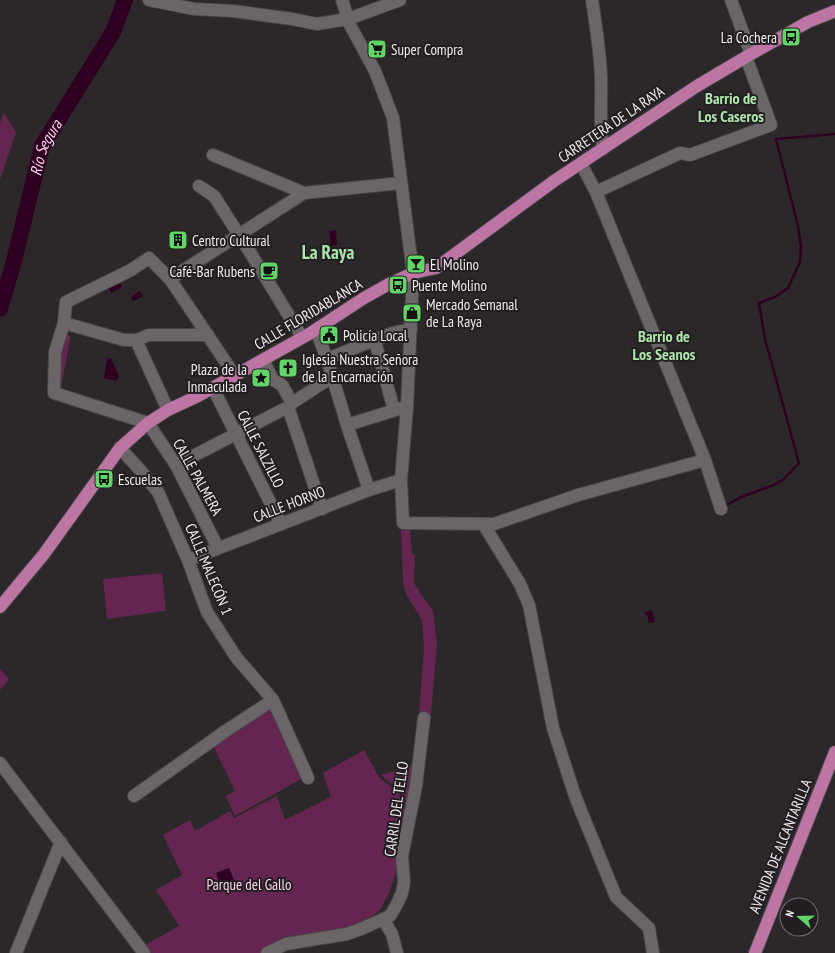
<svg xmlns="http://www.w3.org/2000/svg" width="835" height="953" font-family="'PT Sans Narrow',sans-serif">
<rect width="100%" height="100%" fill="#2c282a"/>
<g fill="#642550">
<polygon points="4,113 16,133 0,179 0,123"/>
<polygon points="67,334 70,336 70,339 61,388 57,384 63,335"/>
<path d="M410,528L412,554L415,555L414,583L421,594L433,611L437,645L430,725L417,811C404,808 404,804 402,792L381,775L415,764L424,649L422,620L406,594L403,582L401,529Z"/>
<polygon points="162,573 166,611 107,619 103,579"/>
<polygon points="0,669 9,679 0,690"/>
<polygon points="272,703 303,778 235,816 226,796 235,791 212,743"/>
<polygon points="364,750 379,777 399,794 402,805 408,813 396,872 390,891 380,910 362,925 263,953 147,953 142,947 179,926 156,890 182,875 163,835 190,820 195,831 230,811 234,818 277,796 285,820 331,797 323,773"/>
</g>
<g fill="#2f0021">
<polygon points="336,230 337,245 331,246 329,231"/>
<polygon points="119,281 122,287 111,293 108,287"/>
<polygon points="140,291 143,296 134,301 131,300 132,296"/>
<polygon points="111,358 119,377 116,381 104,378 107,359"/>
<polygon points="652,610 655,622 649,623 647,615 644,613"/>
<polygon points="229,868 236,885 222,890 216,873"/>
</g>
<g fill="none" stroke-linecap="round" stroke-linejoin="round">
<polyline stroke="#2f0021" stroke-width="2.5" points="725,506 741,497 774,485 784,479 799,463 765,339 759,303 775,297 788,288 800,262 801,247 798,226 776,139 835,134"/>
<path stroke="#2f0021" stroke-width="16" id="s1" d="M0,309L14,261L42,146L113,32L125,0"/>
<defs>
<g id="minor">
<polyline points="149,0 194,9 233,11 292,19 317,24 348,19 400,0"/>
<polyline points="342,0 350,25 375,71 393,118 413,273 407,407 401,480 403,523 494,524 578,495 705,460 596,192 581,164"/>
<path d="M592,0C596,26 600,51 601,77C602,101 599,125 603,149"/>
<polyline points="731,0 751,54"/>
<polyline points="213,155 304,193"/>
<polyline points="199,186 214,196 253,257 302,337"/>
<polyline points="596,192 680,153 690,155 771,125 746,57"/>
<polyline points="170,279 304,193 401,183"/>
<polyline points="64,323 124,340 136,340 149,335 208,335"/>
<polyline points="316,330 327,359 347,425 369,490"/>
<polyline points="136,340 168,410"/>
<polyline points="375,341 394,410"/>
<polyline points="327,359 392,333 411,329"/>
<polyline points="263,360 273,380 282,385 292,403"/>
<polyline points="213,388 281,524"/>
<polyline points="288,407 322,509"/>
<polyline points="347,425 402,408"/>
<polyline points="120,448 141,471 158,492 188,560 207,612 236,657 273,700 308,778"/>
<polyline points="705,460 721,509"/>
<polyline points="176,465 288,407 292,403 332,377"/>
<polyline points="484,525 520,584 529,605 553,728 575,796 616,897 649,928 653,953"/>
<polyline points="218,548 176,465 148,423 54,393 55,352 64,323 66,302 131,270 149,258 170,279 235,376"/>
<polyline points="188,560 369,490 401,480"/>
<polyline points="0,763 144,953"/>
<polyline points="134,796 227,730 273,700"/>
<polyline points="383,919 392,934 397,953"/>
<polyline points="16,953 61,842"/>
<polyline points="267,953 286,944 347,934 361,929 390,916 397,904 402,893 404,882 402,856 416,786 424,718"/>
</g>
<g id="major">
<polyline points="0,607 44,554 120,448 148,423 168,410 198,396 309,334 364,298 389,284 413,273 436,268 554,181 697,86 751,54 808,22 835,11"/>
<polyline points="755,953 835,752"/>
</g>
</defs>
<use href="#minor" stroke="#484547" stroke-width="14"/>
<use href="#major" stroke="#484547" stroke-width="14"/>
<use href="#minor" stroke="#6b6568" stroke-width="12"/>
<use href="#major" stroke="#bd76a4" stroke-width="12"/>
</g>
<defs>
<symbol id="bus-square" viewBox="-11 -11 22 22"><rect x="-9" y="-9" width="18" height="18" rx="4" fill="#63d468" stroke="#221e21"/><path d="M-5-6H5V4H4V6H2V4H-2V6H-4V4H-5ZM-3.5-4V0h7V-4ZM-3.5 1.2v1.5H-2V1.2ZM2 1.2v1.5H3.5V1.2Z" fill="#111"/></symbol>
<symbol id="supermarket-square" viewBox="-11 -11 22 22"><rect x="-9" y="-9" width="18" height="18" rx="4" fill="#63d468" stroke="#221e21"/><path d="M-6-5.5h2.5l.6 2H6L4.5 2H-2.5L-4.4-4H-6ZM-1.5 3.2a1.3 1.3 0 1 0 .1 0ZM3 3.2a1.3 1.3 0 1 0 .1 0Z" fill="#111"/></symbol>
<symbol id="building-square" viewBox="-11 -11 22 22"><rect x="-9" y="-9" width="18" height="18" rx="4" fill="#63d468" stroke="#221e21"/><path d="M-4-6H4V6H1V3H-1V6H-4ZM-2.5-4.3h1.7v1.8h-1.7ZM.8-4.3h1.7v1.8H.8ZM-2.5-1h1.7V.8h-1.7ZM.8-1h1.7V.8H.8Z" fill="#111"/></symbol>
<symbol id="bar-square" viewBox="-11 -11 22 22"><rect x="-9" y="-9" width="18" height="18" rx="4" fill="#63d468" stroke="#221e21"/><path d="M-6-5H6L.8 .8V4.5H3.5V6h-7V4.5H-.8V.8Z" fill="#111"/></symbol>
<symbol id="cafe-square" viewBox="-11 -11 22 22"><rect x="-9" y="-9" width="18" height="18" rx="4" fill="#63d468" stroke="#221e21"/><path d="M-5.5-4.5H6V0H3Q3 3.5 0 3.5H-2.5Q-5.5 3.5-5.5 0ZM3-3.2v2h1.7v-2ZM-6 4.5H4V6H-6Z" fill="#111"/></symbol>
<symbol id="shop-square" viewBox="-11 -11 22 22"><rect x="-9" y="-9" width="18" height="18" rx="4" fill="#63d468" stroke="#221e21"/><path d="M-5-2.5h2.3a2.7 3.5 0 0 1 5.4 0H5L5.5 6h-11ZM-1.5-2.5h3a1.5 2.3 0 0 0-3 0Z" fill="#111"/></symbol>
<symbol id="civic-square" viewBox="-11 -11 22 22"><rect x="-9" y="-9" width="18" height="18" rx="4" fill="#63d468" stroke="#221e21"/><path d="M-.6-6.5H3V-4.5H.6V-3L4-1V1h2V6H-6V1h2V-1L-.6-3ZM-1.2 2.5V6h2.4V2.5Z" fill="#111"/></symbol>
<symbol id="church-square" viewBox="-11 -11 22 22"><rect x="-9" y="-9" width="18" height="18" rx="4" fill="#63d468" stroke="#221e21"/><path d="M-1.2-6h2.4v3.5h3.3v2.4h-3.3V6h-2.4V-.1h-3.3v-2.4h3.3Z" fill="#111"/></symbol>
<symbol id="sight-square" viewBox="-11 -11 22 22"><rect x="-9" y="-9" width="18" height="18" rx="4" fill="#63d468" stroke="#221e21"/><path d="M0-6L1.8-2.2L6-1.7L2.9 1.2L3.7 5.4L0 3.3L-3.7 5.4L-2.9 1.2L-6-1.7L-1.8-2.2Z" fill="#111"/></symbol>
</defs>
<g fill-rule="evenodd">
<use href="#bus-square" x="780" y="26" width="22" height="22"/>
<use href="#supermarket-square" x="366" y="38" width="22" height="22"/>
<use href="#building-square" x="167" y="229" width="22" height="22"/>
<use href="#bar-square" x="405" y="253" width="22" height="22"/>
<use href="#cafe-square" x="258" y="260" width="22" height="22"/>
<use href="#bus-square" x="387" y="274" width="22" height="22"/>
<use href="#shop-square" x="401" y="302" width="22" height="22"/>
<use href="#civic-square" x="318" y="324" width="22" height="22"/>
<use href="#church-square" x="277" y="357" width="22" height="22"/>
<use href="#sight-square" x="250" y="367" width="22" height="22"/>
<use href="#bus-square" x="93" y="468" width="22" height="22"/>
</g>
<g text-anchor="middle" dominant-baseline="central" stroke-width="4" stroke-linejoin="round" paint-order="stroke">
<g font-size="15" fill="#eeebec" stroke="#221e21" text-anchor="start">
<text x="777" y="37" text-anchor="end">La Cochera</text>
<text x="391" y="49">Super Compra</text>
<text x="192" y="240">Centro Cultural</text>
<text x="430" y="264">El Molino</text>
<text x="255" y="271" text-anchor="end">Café-Bar Rubens</text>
<text x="412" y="285">Puente Molino</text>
<text x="426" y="304">Mercado Semanal<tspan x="426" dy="17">de La Raya</tspan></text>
<text x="343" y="335">Policía Local</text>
<text x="302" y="359">Iglesia Nuestra Señora<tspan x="302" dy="17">de la Encarnación</tspan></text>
<text x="247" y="369" text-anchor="end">Plaza de la<tspan x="247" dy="17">Inmaculada</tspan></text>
<text x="118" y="479">Escuelas</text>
</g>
<g font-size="15" fill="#eeebec" stroke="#221e21">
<text transform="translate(611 124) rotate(-34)">CARRETERA DE LA RAYA</text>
<text transform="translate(308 314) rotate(-31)">CALLE FLORIDABLANCA</text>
<text transform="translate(261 449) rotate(63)">CALLE SALZILLO</text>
<text transform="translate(198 477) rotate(61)">CALLE PALMERA</text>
<text transform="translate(289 504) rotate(-21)">CALLE HORNO</text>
<text transform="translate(209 569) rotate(67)">CALLE MALECÓN 1</text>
<text transform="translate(396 809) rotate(-82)">CARRIL DEL TELLO</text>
<text transform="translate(780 846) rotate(-68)">AVENIDA DE ALCANTARILLA</text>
</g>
<g font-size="15" fill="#fcd1eb" stroke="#221e21">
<text x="249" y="884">Parque del Gallo</text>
</g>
<g font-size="16" font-weight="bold" fill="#ace6ab" stroke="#221e21">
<text x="731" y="98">Barrio de<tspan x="731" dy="18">Los Caseros</tspan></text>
<text x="664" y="336">Barrio de<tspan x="664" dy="18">Los Seanos</tspan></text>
</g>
<g font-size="16" font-style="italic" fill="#fdd2ec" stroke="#221e21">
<text stroke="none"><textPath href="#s1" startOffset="168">Río Segura</textPath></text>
</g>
<g font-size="19" font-weight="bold" fill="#ace6ab" stroke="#221e21">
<text x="328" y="252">La Raya</text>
</g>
</g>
<g transform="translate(799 917) rotate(290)"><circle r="19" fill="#221e21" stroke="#747072"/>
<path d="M0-3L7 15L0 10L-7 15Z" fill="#63d468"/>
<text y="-6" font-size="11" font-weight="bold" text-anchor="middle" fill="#eeebec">N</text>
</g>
</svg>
